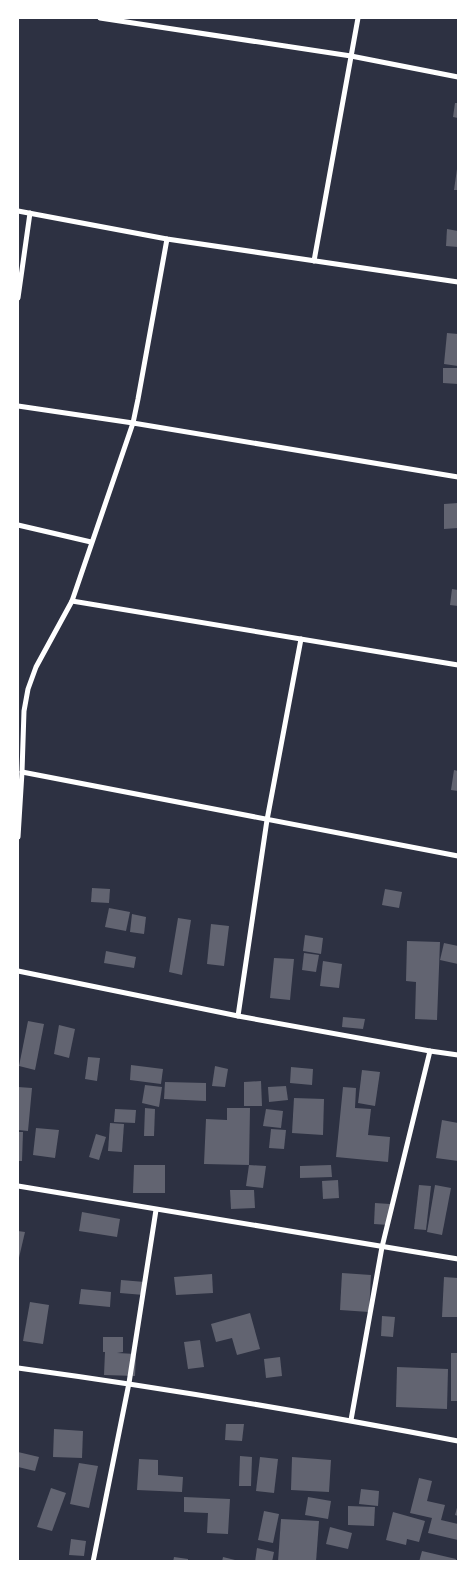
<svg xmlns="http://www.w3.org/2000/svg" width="476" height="1579" font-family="'DM Sans',sans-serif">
<rect width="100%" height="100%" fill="#2d3142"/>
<g fill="#626471">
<polygon points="455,103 458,103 458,118 453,117"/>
<polygon points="457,169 458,169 458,190 454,190"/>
<polygon points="447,229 458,231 458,247 446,246"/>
<polygon points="447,333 458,334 458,366 444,364"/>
<polygon points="443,368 458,368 458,384 443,383"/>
<polygon points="458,503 458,528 444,529 444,504"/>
<polygon points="452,589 458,590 458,606 450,605"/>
<polygon points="454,770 458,771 458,791 451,790"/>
<polygon points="92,888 110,889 109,903 91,902"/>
<polygon points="385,889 402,892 399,908 382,905"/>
<polygon points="109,908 130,912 126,931 105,927"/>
<polygon points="132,914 146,917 144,934 130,932"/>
<polygon points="178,918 191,920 182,975 169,972"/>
<polygon points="211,924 229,926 224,966 207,964"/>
<polygon points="305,935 323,938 321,954 303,951"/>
<polygon points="407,941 440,942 437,1020 415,1019 416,982 406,981"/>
<polygon points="444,943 458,946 458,964 440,960"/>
<polygon points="106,951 136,957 134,968 104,963"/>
<polygon points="304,953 319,955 316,972 302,970"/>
<polygon points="274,958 294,959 290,1000 270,998"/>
<polygon points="323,961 342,964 339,988 320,986"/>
<polygon points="343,1017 365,1019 363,1029 342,1027"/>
<polygon points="28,1021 44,1024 35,1070 19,1066"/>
<polygon points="59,1025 75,1029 69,1058 54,1054"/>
<polygon points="88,1057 100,1058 97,1081 85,1079"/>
<polygon points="131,1065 163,1069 161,1084 130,1080"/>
<polygon points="215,1066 228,1069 225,1087 212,1086"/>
<polygon points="291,1067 313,1069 312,1085 290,1083"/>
<polygon points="362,1070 380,1072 375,1106 358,1103"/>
<polygon points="261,1081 262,1106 244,1106 244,1082"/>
<polygon points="165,1082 206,1083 206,1101 164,1099"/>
<polygon points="145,1085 162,1087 159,1107 142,1103"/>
<polygon points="286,1086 288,1100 269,1102 268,1087"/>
<polygon points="18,1087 32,1088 28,1131 18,1130"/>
<polygon points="343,1087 356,1088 355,1108 371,1109 368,1135 390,1137 388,1162 336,1157"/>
<polygon points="294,1098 324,1099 323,1135 292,1133"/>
<polygon points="145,1108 155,1109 154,1136 144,1136"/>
<polygon points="227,1108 250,1108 249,1165 266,1166 263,1188 246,1186 249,1165 204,1164 206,1119 227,1120"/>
<polygon points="115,1109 136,1110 135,1123 114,1122"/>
<polygon points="266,1109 283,1111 281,1128 263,1126"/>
<polygon points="442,1120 458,1123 458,1161 436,1158"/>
<polygon points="110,1123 124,1124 122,1152 108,1151"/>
<polygon points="36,1128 59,1130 55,1158 33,1155"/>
<polygon points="271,1129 286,1130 284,1149 269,1148"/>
<polygon points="18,1132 23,1132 22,1161 18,1161"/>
<polygon points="96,1134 106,1137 99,1160 89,1157"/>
<polygon points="134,1165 165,1165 165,1193 133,1193"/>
<polygon points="331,1165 332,1177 300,1178 300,1166"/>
<polygon points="338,1180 339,1198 323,1199 322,1181"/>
<polygon points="419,1185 431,1186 426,1230 414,1229"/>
<polygon points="435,1185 451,1188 442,1235 427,1232"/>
<polygon points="230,1190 254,1190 255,1208 231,1209"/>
<polygon points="375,1203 390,1204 389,1225 374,1224"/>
<polygon points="82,1212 120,1219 117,1237 79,1231"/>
<polygon points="18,1231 25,1232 18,1262"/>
<polygon points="342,1273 371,1275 369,1312 340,1310"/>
<polygon points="212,1274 213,1293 176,1295 174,1277"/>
<polygon points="444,1277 458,1278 458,1317 442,1317"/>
<polygon points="121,1280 145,1282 144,1295 120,1293"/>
<polygon points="81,1289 111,1292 110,1307 79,1304"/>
<polygon points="30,1302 49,1305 43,1344 23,1341"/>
<polygon points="250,1313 260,1349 237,1355 232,1338 216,1342 211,1324"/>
<polygon points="382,1316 395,1317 393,1337 381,1336"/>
<polygon points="103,1337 123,1337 123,1352 117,1353 136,1354 135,1376 104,1375 105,1352 103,1352"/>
<polygon points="200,1340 204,1367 188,1369 184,1342"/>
<rect x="451" y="1353" width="7" height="48"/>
<polygon points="280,1357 282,1376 266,1378 264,1359"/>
<polygon points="397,1367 448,1369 447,1409 396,1407"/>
<polygon points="226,1424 244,1424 242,1441 225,1440"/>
<polygon points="54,1429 83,1431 82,1458 53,1457"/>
<polygon points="18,1452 39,1457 35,1471 18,1467"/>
<polygon points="240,1456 252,1457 251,1486 239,1486"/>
<polygon points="260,1457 278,1459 274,1493 256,1491"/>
<polygon points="292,1457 331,1460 329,1492 291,1490"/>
<polygon points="139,1459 158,1460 158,1475 183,1477 182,1492 137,1490"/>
<polygon points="79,1463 98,1466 89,1508 70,1504"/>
<polygon points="419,1478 432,1481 427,1501 445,1505 441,1520 458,1524 458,1540 428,1533 432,1518 410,1513"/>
<polygon points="51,1488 66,1493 52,1531 37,1527"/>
<polygon points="361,1489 379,1491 378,1506 359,1504"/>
<polygon points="184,1497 230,1499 228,1534 207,1533 208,1513 184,1512"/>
<polygon points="308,1497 331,1501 328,1519 305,1515"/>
<polygon points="458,1504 458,1516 455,1515"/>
<polygon points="348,1506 375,1507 374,1526 348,1525"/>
<polygon points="264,1511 279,1514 273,1543 258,1540"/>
<polygon points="393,1512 425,1521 419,1542 407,1539 406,1545 386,1540"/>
<polygon points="281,1519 319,1521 316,1562 278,1562"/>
<polygon points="330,1527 352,1533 348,1549 326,1544"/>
<polygon points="71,1539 86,1541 84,1556 69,1555"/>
<polygon points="257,1548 274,1552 272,1562 255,1562"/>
<polygon points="422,1551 456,1559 455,1562 419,1562"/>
<polygon points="174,1557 188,1559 188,1562 173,1562"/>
<polygon points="223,1557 239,1561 239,1562 222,1562"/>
</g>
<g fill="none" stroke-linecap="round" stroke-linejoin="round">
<g stroke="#fff" stroke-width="5">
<polyline points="100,18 351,56 458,77"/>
<polyline points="18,211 167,239 458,282"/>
<polyline points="314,261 358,18"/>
<polyline points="18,298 30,213"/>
<polyline points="18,406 133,423 458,477"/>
<polyline points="18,525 91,542"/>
<polyline points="72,601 458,665"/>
<polyline points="22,772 458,856"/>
<polyline points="18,837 22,772 24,711 28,689 36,667 72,601 133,423 138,399 167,239"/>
<polyline points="18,971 238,1016 430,1051 458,1055"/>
<polyline points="238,1016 267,820 301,639"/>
<polyline points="18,1186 458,1259"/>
<path d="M18,1368C165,1388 312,1413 458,1441"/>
<polyline points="351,1420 382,1247 430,1051"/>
<polyline points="93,1562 129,1383 156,1210"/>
</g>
</g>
<rect width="476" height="1579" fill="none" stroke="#ffffff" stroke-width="38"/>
</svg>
